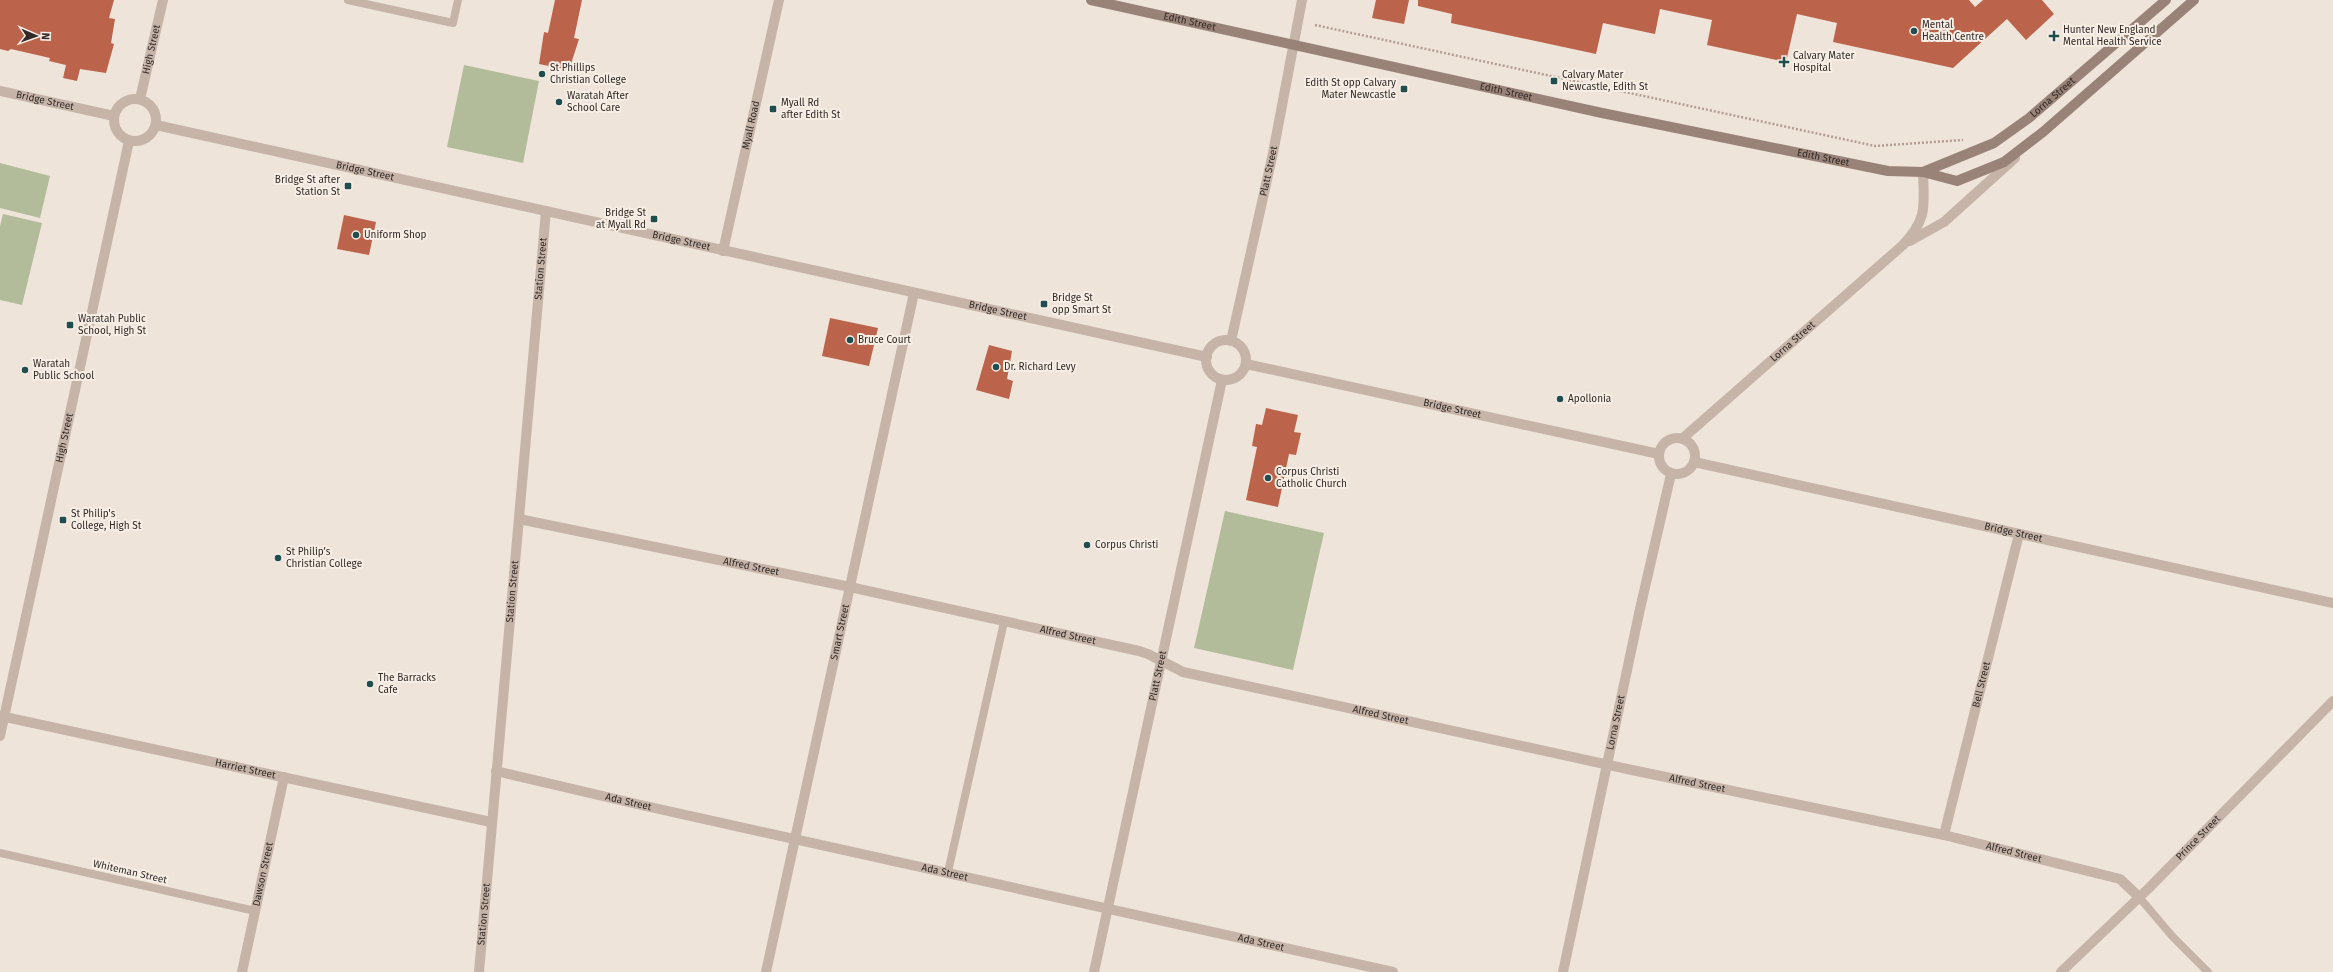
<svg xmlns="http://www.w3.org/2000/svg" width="2333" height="972" font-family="'Fira Sans',sans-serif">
<rect width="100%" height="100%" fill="#efe4d9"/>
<g fill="#b2bc9b">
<polygon points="464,65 539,81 523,163 447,147"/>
<polygon points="0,163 50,176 40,218 0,208"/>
<polygon points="3,214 42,223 22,305 0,300 0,226"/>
<polygon points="1225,511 1324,533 1293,670 1194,648"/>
</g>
<g fill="#bb634b">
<polygon points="0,0 114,0 109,18 115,19 111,43 114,44 106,73 80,69 77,81 63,78 66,65 49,61 50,58 11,49 8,51 0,49"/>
<polygon points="555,0 582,0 574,38 579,39 569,70 539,64 544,32 548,33"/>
<polygon points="1376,0 1409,0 1404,24 1372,18"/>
<polygon points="1418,0 1969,0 1975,7 1983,0 2042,0 2054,14 2026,40 2007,19 1953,68 1833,42 1837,23 1797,14 1786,62 1707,45 1712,20 1660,9 1655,34 1603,23 1596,54 1451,23 1452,14 1418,6"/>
<polygon points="344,215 376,222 369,255 337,249"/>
<polygon points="830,318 878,328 869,366 822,356"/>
<polygon points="989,345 1012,351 1007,379 1013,381 1009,399 976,390"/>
<polygon points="1266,408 1298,415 1294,432 1301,433 1296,455 1289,454 1278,507 1246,500 1257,447 1252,446 1256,424 1262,425"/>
</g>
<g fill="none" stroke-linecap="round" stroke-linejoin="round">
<polyline stroke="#b19e91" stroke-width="2.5" stroke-dasharray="2 2" stroke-linecap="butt" points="1315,25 1875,146 1963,140"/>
<g stroke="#c5b4a7" stroke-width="8">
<polyline points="348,0 453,23 458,0"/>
<polyline points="0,853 255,911"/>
<polyline points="948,872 1004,622"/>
<polyline points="2139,897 2172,936 2208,972"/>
</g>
<g stroke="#c5b4a7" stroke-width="10">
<path id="s1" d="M0,91L114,116"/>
<circle cx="135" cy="120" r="21"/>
<path id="s2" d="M140,99L163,0"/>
<path id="s3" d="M156,125L1207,357"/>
<polyline points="1910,241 1944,222 2015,158"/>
<path id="s4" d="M723,251L779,0"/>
<circle cx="1226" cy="360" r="20"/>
<path id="s5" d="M1231,341L1273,153L1302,0"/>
<path id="s6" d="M1246,364L1659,454"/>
<circle cx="1677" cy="456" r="18"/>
<path id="s7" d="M1683,438L1903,245C1928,218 1924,206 1923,172"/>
<path id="s8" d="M1694,462L2333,603"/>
<path id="s9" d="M519,519L850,587L1139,651L1148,654L1183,672L1632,770L1944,835L2120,879L2139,897"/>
<path id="s10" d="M0,716L491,822"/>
<path id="s11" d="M0,736L129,141"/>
<path id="s12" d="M496,771L641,805L1393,972"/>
<path id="s13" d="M1944,835L2019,534"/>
<path id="s14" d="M242,972L284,777"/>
<path id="s15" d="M479,972L546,211"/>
<path id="s16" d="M766,972L914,293"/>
<path id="s17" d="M1094,972L1222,380"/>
<path id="s18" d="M1563,972L1640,609L1671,474"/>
<path id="s19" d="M2061,972L2149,888L2333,701"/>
</g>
<g stroke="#998378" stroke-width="10">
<path id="s20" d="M1091,0L1602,113L1888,171L1923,172L1957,181L2004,162L2043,132L2194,0"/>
<path id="s21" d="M1923,172L1994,143L2029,118L2166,0"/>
</g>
</g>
<g fill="#204e50" stroke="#f7eee5" stroke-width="1.5">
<circle cx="1914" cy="31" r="4"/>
<path d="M2052 30h4v4h4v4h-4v4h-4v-4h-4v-4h4z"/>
<path d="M1782 56h4v4h4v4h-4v4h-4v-4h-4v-4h4z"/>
<circle cx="542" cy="74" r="4"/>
<rect x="1550" y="77" width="8" height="8" rx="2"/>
<rect x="1400" y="85" width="8" height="8" rx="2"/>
<circle cx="559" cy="102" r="4"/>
<rect x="769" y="105" width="8" height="8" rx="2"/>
<rect x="344" y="182" width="8" height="8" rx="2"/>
<rect x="650" y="215" width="8" height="8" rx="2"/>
<circle cx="356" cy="235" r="4"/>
<rect x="1040" y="300" width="8" height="8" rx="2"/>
<rect x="66" y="321" width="8" height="8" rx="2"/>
<circle cx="850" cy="340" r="4"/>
<circle cx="996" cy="367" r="4"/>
<circle cx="25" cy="370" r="4"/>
<circle cx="1560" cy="399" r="4"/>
<circle cx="1268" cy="478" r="4"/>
<rect x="59" y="516" width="8" height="8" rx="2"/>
<circle cx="1087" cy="545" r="4"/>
<circle cx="278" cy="558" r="4"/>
<circle cx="370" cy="684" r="4"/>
</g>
<g text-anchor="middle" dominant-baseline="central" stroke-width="4" stroke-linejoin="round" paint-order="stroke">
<g font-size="10" fill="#322a27" stroke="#f7eee5">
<text stroke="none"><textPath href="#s20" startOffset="101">Edith Street</textPath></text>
<text stroke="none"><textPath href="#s2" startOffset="51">High Street</textPath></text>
<text stroke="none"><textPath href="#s20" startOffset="425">Edith Street</textPath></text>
<text stroke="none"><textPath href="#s21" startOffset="151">Lorna Street</textPath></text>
<text stroke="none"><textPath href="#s1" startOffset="46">Bridge Street</textPath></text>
<text stroke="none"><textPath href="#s4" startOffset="129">Myall Road</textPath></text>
<text stroke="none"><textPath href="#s20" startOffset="749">Edith Street</textPath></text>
<text stroke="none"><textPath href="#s5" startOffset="174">Platt Street</textPath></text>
<text stroke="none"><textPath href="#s3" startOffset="214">Bridge Street</textPath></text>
<text stroke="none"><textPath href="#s3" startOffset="538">Bridge Street</textPath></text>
<text stroke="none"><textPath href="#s15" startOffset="706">Station Street</textPath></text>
<text stroke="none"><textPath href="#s3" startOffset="862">Bridge Street</textPath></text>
<text stroke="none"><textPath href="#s7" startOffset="146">Lorna Street</textPath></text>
<text stroke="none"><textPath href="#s6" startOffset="211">Bridge Street</textPath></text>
<text stroke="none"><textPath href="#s11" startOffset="305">High Street</textPath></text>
<text stroke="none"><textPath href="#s8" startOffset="327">Bridge Street</textPath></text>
<text stroke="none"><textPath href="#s9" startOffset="237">Alfred Street</textPath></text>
<text stroke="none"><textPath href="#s15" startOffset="382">Station Street</textPath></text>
<text stroke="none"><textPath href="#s16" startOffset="348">Smart Street</textPath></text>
<text stroke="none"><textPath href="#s9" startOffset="561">Alfred Street</textPath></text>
<text stroke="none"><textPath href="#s17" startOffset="303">Platt Street</textPath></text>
<text stroke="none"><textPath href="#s13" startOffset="155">Bell Street</textPath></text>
<text stroke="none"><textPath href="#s9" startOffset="885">Alfred Street</textPath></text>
<text stroke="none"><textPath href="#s18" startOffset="255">Lorna Street</textPath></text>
<text stroke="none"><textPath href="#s10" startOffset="251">Harriet Street</textPath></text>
<text stroke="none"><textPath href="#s9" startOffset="1209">Alfred Street</textPath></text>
<text stroke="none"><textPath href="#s12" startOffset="136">Ada Street</textPath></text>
<text stroke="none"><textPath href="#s19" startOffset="192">Prince Street</textPath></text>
<text stroke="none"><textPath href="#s9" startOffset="1533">Alfred Street</textPath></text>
<text transform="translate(130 872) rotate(13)">Whiteman Street</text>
<text stroke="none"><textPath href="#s12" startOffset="460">Ada Street</textPath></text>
<text stroke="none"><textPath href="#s14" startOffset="100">Dawson Street</textPath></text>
<text stroke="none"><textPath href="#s15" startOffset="58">Station Street</textPath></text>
<text stroke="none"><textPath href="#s12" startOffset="784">Ada Street</textPath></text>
</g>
<g font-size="10" fill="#322a27" stroke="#f7eee5" text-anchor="start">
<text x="1922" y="25">Mental<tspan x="1922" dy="12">Health Centre</tspan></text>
<text x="2063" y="30">Hunter New England<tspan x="2063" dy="12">Mental Health Service</tspan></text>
<text x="1793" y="56">Calvary Mater<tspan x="1793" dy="12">Hospital</tspan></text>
<text x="550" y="68">St Phillips<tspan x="550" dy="12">Christian College</tspan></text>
<text x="1562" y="75">Calvary Mater<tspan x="1562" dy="12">Newcastle, Edith St</tspan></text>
<text x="1396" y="83" text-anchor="end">Edith St opp Calvary<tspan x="1396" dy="12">Mater Newcastle</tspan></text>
<text x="567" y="96">Waratah After<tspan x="567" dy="12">School Care</tspan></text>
<text x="781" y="103">Myall Rd<tspan x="781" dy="12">after Edith St</tspan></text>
<text x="340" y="180" text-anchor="end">Bridge St after<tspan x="340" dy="12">Station St</tspan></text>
<text x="646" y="213" text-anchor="end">Bridge St<tspan x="646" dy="12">at Myall Rd</tspan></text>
<text x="364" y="235">Uniform Shop</text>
<text x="1052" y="298">Bridge St<tspan x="1052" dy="12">opp Smart St</tspan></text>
<text x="78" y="319">Waratah Public<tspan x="78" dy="12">School, High St</tspan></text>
<text x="858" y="340">Bruce Court</text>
<text x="33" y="364">Waratah<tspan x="33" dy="12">Public School</tspan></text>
<text x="1004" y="367">Dr. Richard Levy</text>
<text x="1568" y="399">Apollonia</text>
<text x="1276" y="472">Corpus Christi<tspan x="1276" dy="12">Catholic Church</tspan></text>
<text x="71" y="514">St Philip's<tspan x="71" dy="12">College, High St</tspan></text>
<text x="1095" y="545">Corpus Christi</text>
<text x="286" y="552">St Philip’s<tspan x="286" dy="12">Christian College</tspan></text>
<text x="378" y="678">The Barracks<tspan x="378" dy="12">Cafe</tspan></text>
</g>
</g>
<g transform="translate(36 36) rotate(92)" stroke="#f7eee5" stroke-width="3" paint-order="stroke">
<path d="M0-3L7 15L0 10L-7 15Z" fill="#322a27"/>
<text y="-6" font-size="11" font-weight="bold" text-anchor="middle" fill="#322a27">N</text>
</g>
</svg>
